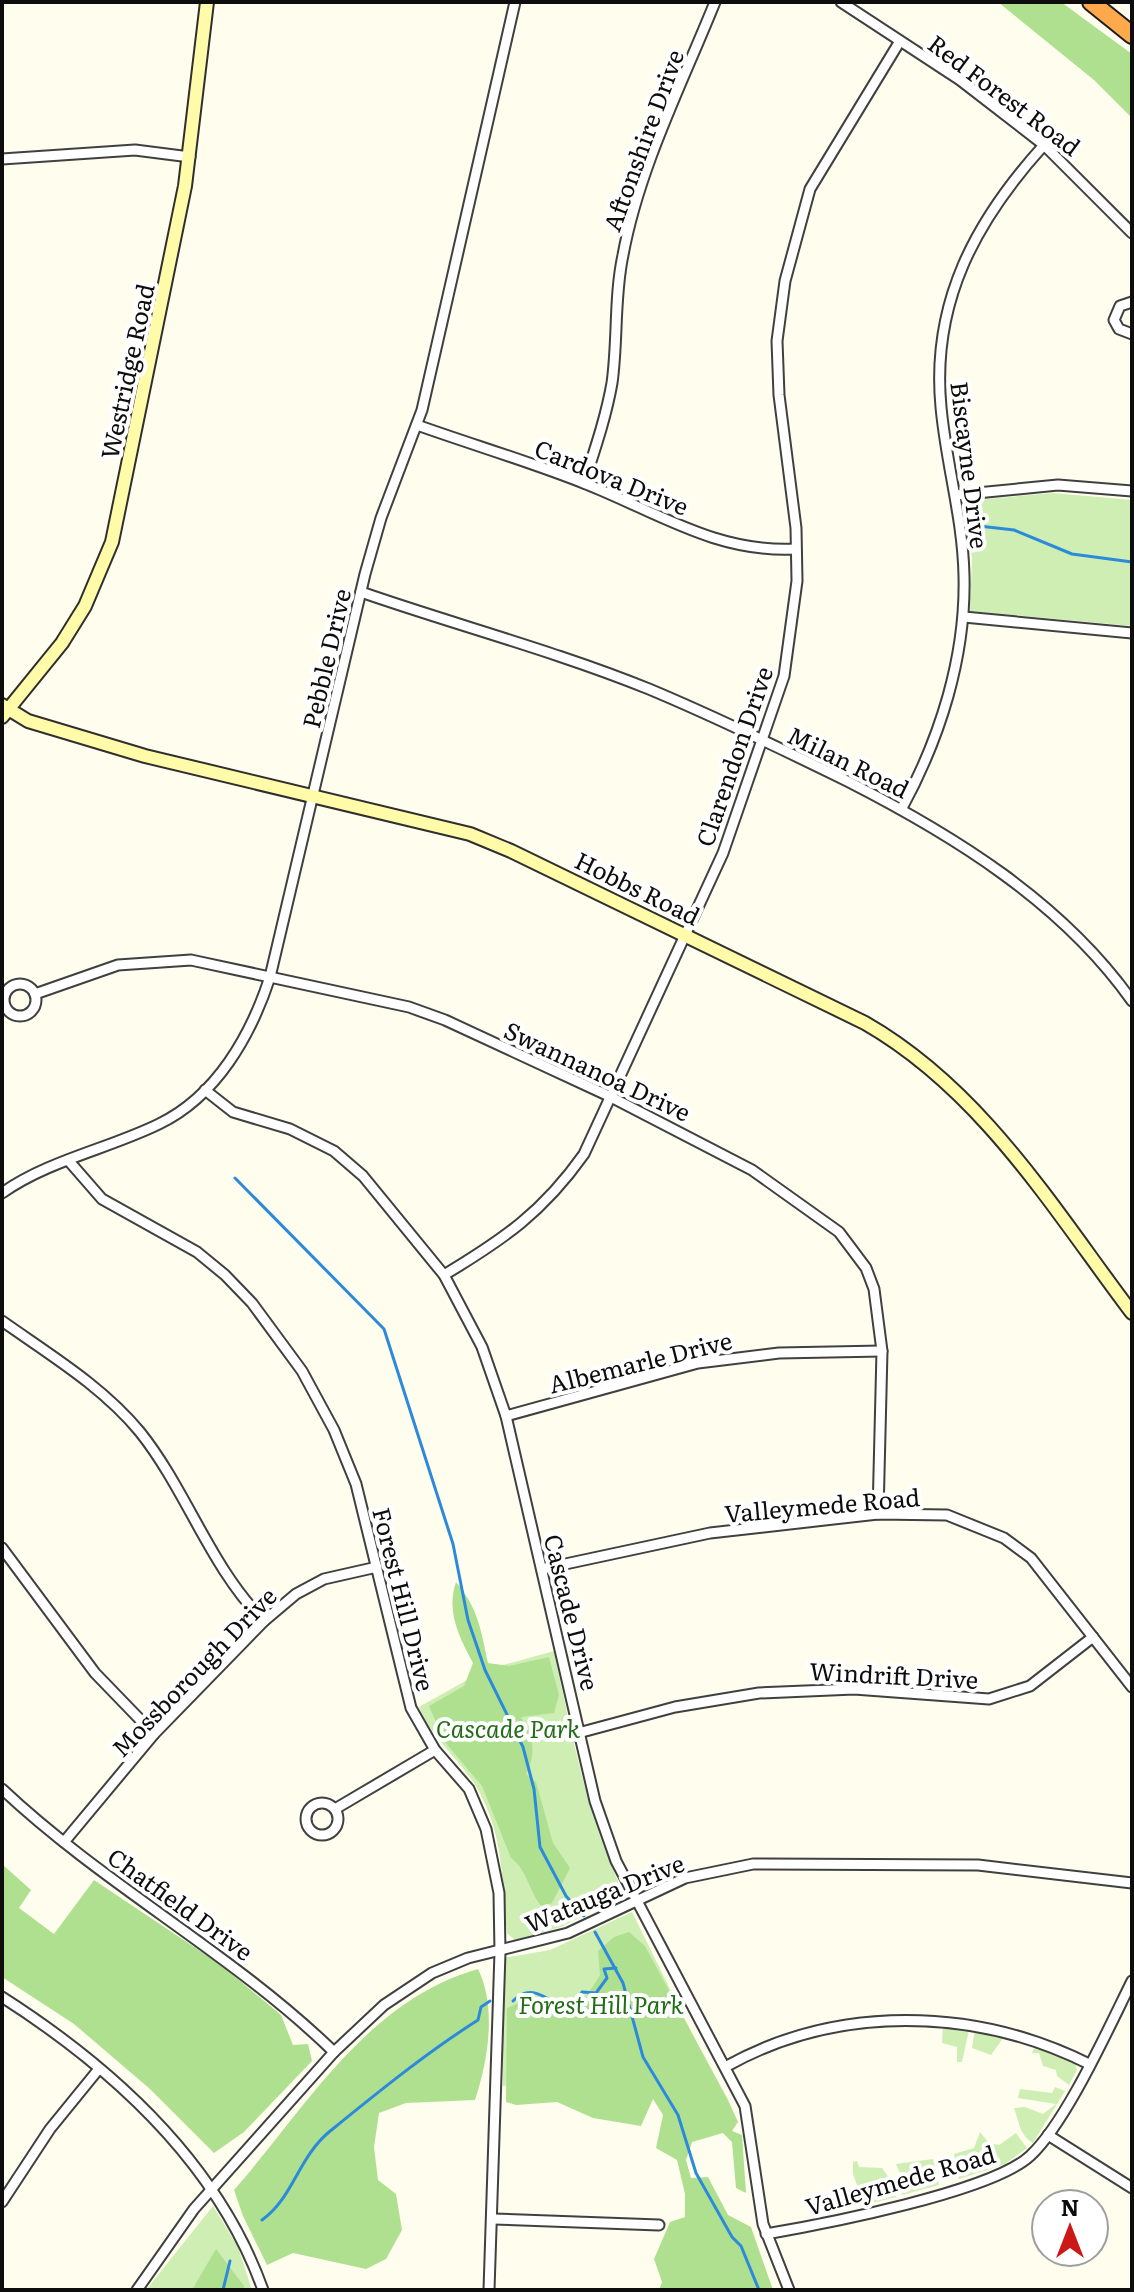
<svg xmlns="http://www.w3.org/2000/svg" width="1134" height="2292" font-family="Literata,serif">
<rect width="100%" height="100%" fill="#fffdee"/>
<g fill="#ceeeb3">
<polygon points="1053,493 1132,500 1132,626 970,611 972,558 964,501"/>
<path d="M554,1651C572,1735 587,1819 625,1896L561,1927L515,1940L507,1933C502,1882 504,1834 477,1788C460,1759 432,1739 419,1707L485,1670Z"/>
<polygon points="632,1912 703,2056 503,2086 503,1958 550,1950"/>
<polygon points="943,2026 969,2030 962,2062 957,2062 957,2047 942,2043"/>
<polygon points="975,2030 1006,2034 991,2055 972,2048"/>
<polygon points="1036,2044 1075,2063 1077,2070 1069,2085 1057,2076 1056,2070 1043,2066 1039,2053 1032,2053"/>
<path d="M1055,2087L1065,2091L1033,2143C1019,2135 1019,2121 1014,2108L1025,2107L1043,2114L1056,2104L1018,2098L1020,2089L1052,2093Z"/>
<polygon points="980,2132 989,2143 999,2145 1016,2133 1027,2148 1005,2164 959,2179 954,2154 974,2148"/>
<polygon points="933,2159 939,2185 902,2195 899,2185 904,2182 896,2164"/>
<polygon points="857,2161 859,2167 882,2168 894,2185 896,2197 864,2205 853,2174 853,2162"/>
<polygon points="213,2206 238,2247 252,2290 146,2290"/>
</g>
<g fill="#afe090">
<polygon points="998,2 1061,2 1132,54 1132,118 1094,80"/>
<path d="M456,1582C478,1608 481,1630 488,1663L509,1666L549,1657L559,1695L554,1713L521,1717C533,1736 537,1753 526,1774L536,1782L553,1843L570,1868L552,1903L542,1907C529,1892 527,1869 511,1858L482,1786L444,1741L429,1706L464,1686L473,1663C459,1637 446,1611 456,1582Z"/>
<polygon points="2,1864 31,1890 19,1908 54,1934 94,1880 221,1965 281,2015 293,2045 308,2044 312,2061 244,2132 214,2153 150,2089 74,2024 2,1977"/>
<polygon points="629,1932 645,1946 728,2100 738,2122 732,2131 742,2135 746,2193 736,2188 732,2142 723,2133 692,2142 686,2160 691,2178 708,2177 728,2215 751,2227 773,2290 659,2290 662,2282 654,2259 670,2222 685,2217 685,2194 677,2160 656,2148 663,2115 653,2099 641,2126 593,2118 557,2102 516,2105 506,2102 507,2008 531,1998 561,2013 576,2013 600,1975 598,1951 614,1937"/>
<path d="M478,1969C497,2007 488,2061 475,2100L406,2103L379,2113L374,2147L378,2180L396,2194L402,2230L386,2259L366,2269L293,2253L267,2265L243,2216L234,2190C306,2108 366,2001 478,1969Z"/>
<polygon points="216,2249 244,2286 244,2290 192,2290"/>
</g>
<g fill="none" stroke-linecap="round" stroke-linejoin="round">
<g stroke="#2c8adb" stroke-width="3">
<polyline points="979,526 1014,530 1072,554 1132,562"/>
<polyline points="235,1178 384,1329 453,1544 468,1620 485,1670 523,1747 534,1789 540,1847 566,1896 584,1916"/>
<polyline points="595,1932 623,1983 643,2057 678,2115 696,2173 732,2237 741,2246 759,2290"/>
<path d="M513,2001C531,1982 547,1999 567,2010L577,2005L582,1992L596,1993L607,1978L604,1969L616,1968"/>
<path d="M262,2220C293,2198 298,2158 329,2132C377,2093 426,2053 478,2020L481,2007L490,2001"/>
<polyline points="223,2290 230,2261"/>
</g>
<defs>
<g id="street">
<polyline points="841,2 960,80 1044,145 1132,233"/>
<polyline points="2,159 135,150 190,157"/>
<polyline points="1132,302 1120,306 1114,320 1119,329 1132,334"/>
<path d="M417,425C473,445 531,462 586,484C657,512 716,553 795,549"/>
<path d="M584,483C595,449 606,417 612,383C618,340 614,297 623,255C639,168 682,84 715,2"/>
<polyline points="956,495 1058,485 1132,491"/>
<path d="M361,592C456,625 555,651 649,689C716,717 782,749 847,781C953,835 1062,902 1132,1001"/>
<polyline points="964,617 1132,633"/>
<path d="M902,808C940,738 966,657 964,576C963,518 946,464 941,407C931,302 976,220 1044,145"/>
<circle cx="20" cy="1000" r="16"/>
<polyline points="35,994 118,965 191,960 409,1007 445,1020 609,1096 752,1170 839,1232 866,1268 874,1289 882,1351 878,1514"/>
<polyline points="205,1090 233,1112 290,1129 334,1151 363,1176 444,1275 482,1347 506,1416 595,1801 616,1861 745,2106 763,2224 789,2290"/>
<polyline points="68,1160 102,1199 197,1252 225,1275 252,1303 302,1371 334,1430 356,1484 411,1708 435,1750 469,1789 486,1829 499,1893 500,1952 489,2290"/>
<path d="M2,1193C49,1160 108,1149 159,1124C217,1096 251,1035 270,977L365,574L381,518L422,410L515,2"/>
<path d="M444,1275C504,1239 543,1212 584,1154L723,853L784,676L797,581L796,528L779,395L777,341L785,281L810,189L900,41"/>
<path d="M2,1321C50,1355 102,1386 140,1432C187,1491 210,1567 264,1621"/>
<polyline points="506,1416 698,1363 779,1353 882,1351"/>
<polyline points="2,1548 95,1673 154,1734"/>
<polyline points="542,1569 710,1533 878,1514 947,1515 1004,1538 1031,1558 1132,1687"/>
<polyline points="582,1732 675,1707 759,1693 854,1689 989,1699 1030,1686 1093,1637"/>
<path d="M2,1789C105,1886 232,1953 334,2052"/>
<circle cx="322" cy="1819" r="16"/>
<polyline points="335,1809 435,1750"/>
<polyline points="64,1842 154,1734 264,1621 296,1594 324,1579 377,1567"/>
<path d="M2,1997C113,2068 218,2163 263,2290"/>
<path d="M725,2067C837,2004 975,2007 1089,2064"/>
<polyline points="1048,2135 1132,2188"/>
<polyline points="2,2202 50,2129 98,2070"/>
<polyline points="493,2219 659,2225"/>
<path d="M766,2234C824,2224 991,2192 1030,2156C1066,2123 1109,2027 1132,1981"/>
<polyline points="137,2290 194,2209 334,2052 384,2005 432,1973 468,1958 568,1933 685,1878 753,1864 978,1865 1132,1883"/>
</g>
<g id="secondary">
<path d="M2,705L28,721L145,756L470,834L511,851L865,1023C982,1090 1052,1207 1132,1313"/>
<polyline points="2,717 62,643 85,606 112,542 185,186 207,2"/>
</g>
<polyline id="highway" points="1091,2 1132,35"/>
</defs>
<use href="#street" stroke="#404040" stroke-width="13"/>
<use href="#secondary" stroke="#2f2f2f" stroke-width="16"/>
<use href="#highway" stroke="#1e1e1e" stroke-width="20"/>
<use href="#street" stroke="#fff" stroke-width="9"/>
<use href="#secondary" stroke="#fffba9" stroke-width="12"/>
<use href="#highway" stroke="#ffa84c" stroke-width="16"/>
</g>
<g text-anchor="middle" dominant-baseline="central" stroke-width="8" stroke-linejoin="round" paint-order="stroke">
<g font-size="24" fill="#0d0d0d" stroke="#fff">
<text transform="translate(1005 94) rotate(37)">Red Forest Road</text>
<text transform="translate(642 140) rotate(-70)">Aftonshire Drive</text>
<text transform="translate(126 371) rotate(-78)">Westridge Road</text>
<text transform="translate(971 465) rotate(83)">Biscayne Drive</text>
<text transform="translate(612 476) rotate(22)">Cardova Drive</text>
<text transform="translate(325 658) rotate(-77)">Pebble Drive</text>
<text transform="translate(733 756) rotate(-71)">Clarendon Drive</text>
<text transform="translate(849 761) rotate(26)">Milan Road</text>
<text transform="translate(638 887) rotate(26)">Hobbs Road</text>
<text transform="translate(598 1070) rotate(25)">Swannanoa Drive</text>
<text transform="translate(640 1361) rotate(-14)">Albemarle Drive</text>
<text transform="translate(822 1504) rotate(-5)">Valleymede Road</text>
<text transform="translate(405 1599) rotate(76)">Forest Hill Drive</text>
<text transform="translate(573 1612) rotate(76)">Cascade Drive</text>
<text transform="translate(193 1671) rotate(-46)">Mossborough Drive</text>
<text transform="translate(894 1674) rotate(3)">Windrift Drive</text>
<text transform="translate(604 1892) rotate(-22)">Watauga Drive</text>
<text transform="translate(181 1903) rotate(36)">Chatfield Drive</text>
<text transform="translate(900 2179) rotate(-16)">Valleymede Road</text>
</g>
<g font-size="24" font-style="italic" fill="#236c17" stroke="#fff">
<text x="508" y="1727">Cascade Park</text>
<text x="601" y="2003">Forest Hill Park</text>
</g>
</g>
<rect width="1134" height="2292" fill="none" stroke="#0d0d0d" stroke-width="8"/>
<g transform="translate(1070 2228)"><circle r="38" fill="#ffffff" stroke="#9e9e9e" stroke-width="2"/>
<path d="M0-6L14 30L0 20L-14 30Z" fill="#cc1917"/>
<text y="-12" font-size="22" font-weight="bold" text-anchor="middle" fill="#0d0d0d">N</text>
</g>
</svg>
